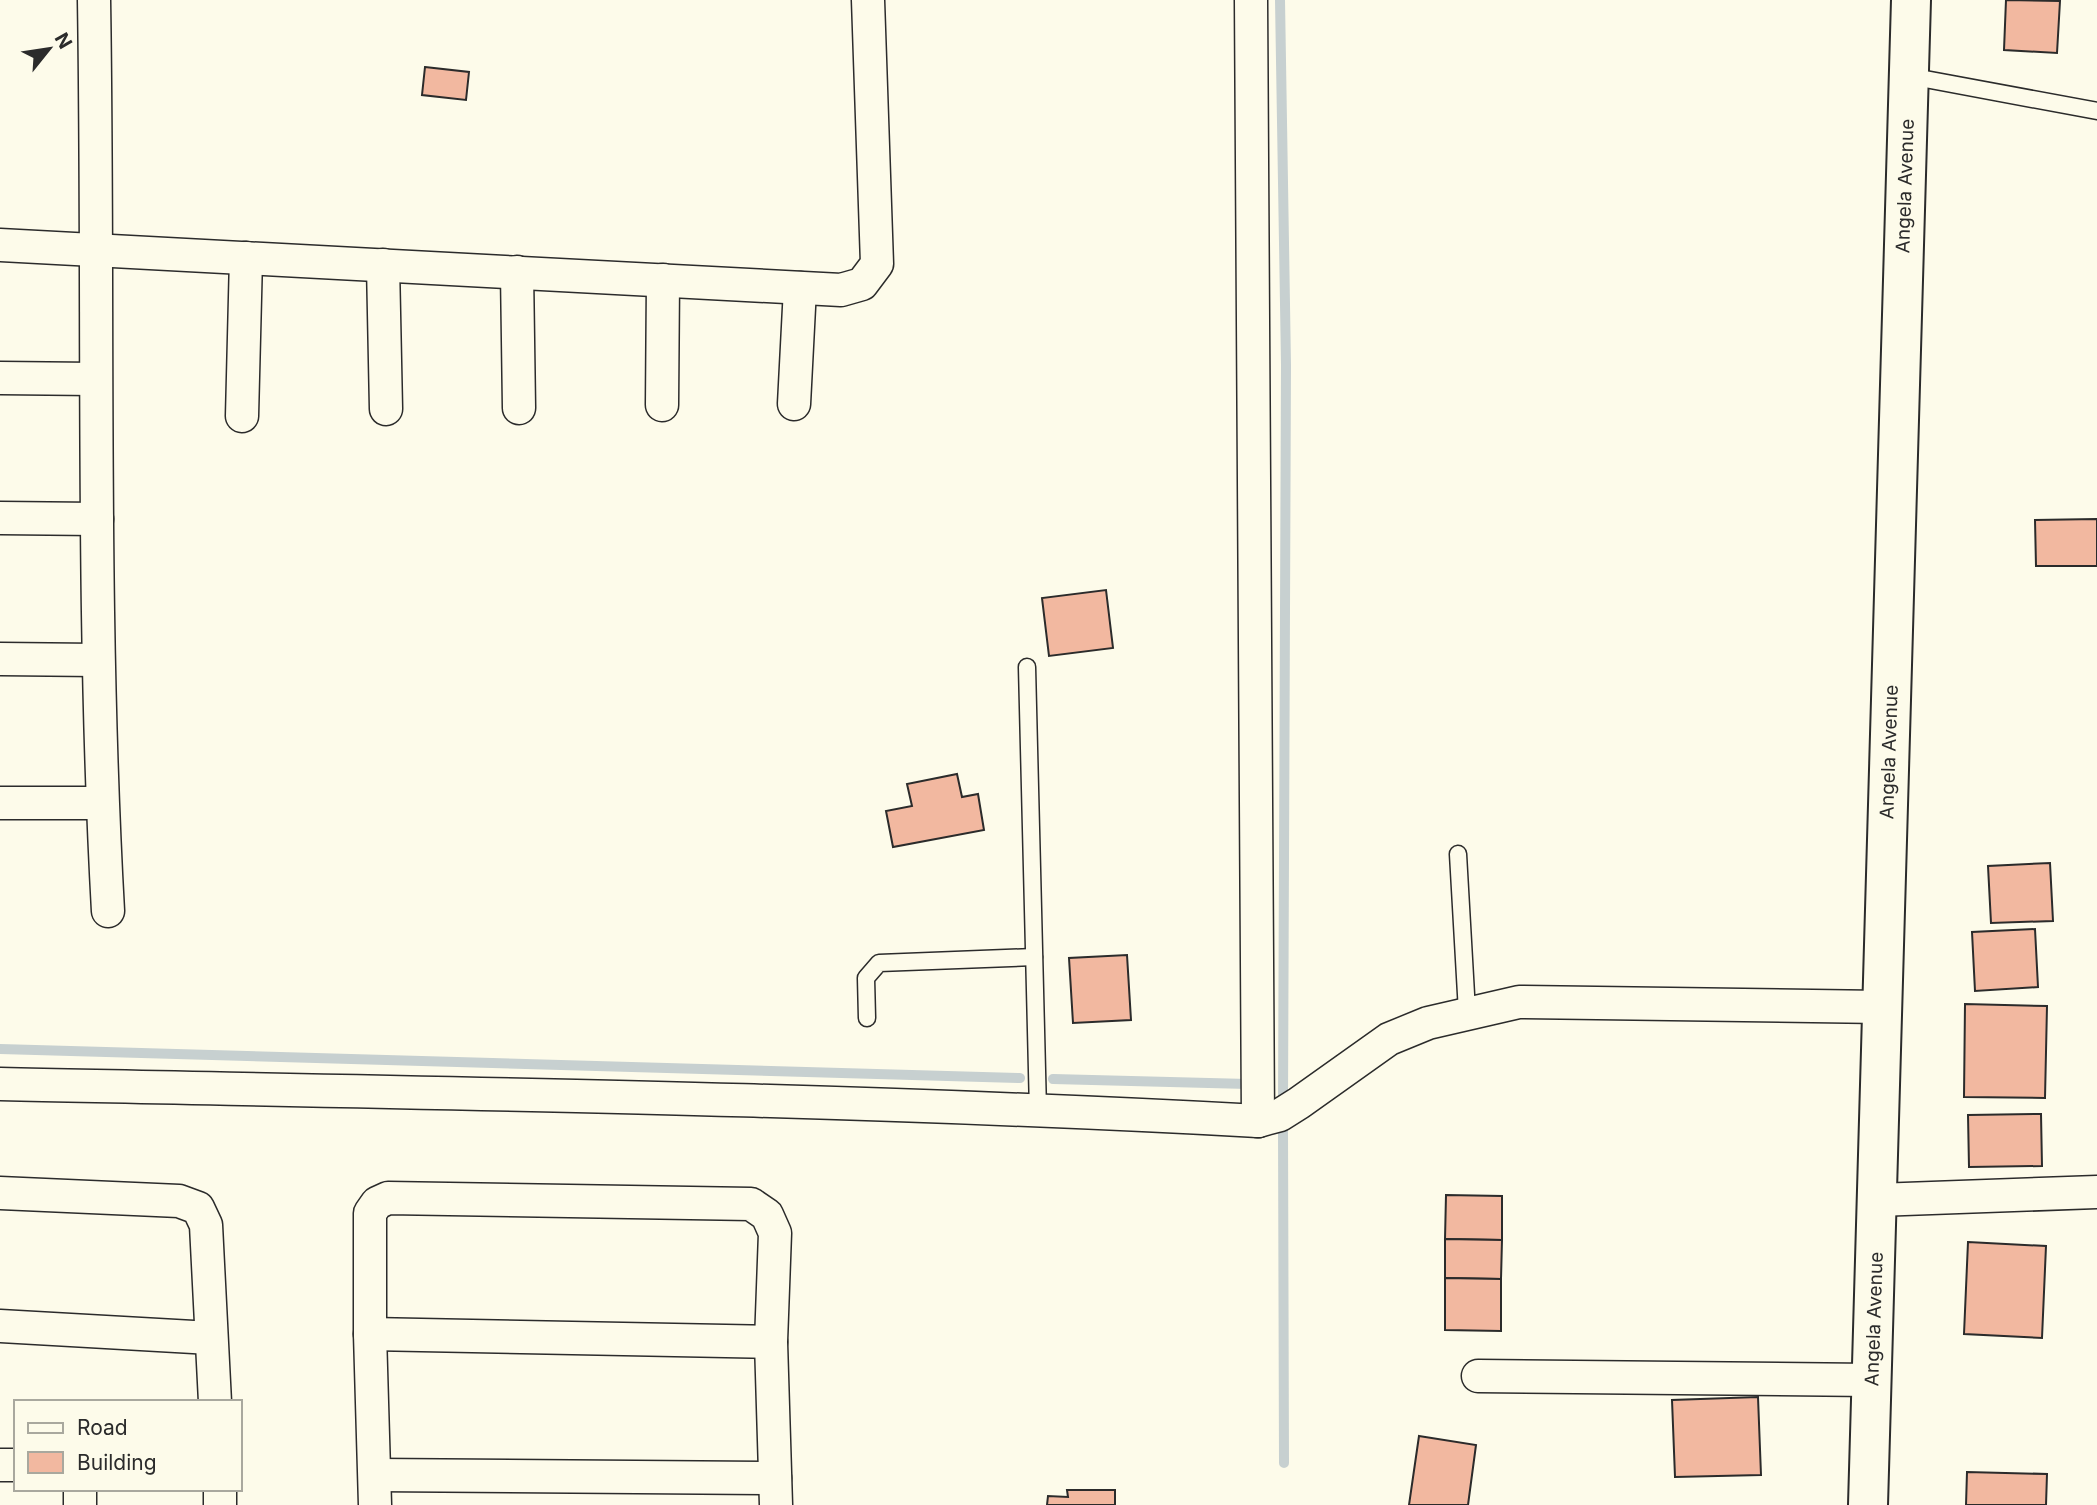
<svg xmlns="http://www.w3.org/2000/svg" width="2097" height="1505" font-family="Inter,sans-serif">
<rect width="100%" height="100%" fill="#fdfbea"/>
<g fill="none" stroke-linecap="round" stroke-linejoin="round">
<g stroke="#c7d0d0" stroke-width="10">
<polyline points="1280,0 1286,365 1283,1103"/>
<polyline points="0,1049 1020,1078"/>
<polyline points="1053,1079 1248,1084"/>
<polyline points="1283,1130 1284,1463"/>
</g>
</g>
<g fill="#f2b8a0" stroke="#2b2b2b" stroke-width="2">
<polygon points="2006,0 2060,1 2057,53 2004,50"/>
<polygon points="425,67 469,72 466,100 422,95"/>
<polygon points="2097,519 2097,566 2036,566 2035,520"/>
<polygon points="1106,590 1113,648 1049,656 1042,598"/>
<polygon points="957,774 962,797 978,794 984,830 893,847 886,811 912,806 907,784"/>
<polygon points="2050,863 2053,921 1991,923 1988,866"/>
<polygon points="2035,929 2038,987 1975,991 1972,932"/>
<polygon points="1127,955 1131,1020 1073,1023 1069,958"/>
<polygon points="1965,1004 2047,1006 2045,1098 1964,1097"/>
<polygon points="2041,1114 2042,1166 1969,1167 1968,1115"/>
<polygon points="1446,1195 1502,1196 1502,1240 1445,1239"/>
<polygon points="1445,1239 1502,1240 1501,1279 1445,1278"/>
<polygon points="1968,1242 2046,1246 2042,1338 1964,1334"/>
<polygon points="1445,1278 1501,1279 1501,1331 1445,1330"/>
<polygon points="1758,1397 1761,1475 1675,1477 1672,1400"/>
<polygon points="1419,1436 1476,1445 1468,1505 1409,1505"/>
<polygon points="1967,1472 2047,1474 2046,1505 1966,1505"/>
<polygon points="1067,1490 1115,1490 1115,1505 1047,1505 1048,1496 1068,1497"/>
</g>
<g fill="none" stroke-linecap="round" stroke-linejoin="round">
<defs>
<g id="lane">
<polyline points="1909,76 2097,111"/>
<polyline points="1027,667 1038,1111"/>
<polyline points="1458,854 1467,1012"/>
<polyline points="867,1018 866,978 879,963 1034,957"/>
</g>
<g id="street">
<path d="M94,0C99,304 91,608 108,911"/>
<polyline points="1251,0 1258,1121"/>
<polyline points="0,245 841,290 862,284 877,264 868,0"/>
<polyline points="383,265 386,409"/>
<polyline points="517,272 519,408"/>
<polyline points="0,378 95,379"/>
<polyline points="794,404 800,288"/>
<polyline points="662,405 663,280"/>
<polyline points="242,416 246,258"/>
<polyline points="0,518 97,519"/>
<polyline points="0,659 98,660"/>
<polyline points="0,803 102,803"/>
<path d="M0,1084C419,1093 839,1098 1258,1121L1280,1115L1299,1103L1389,1039L1428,1023L1519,1002L1882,1007"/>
<polyline points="0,1193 179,1201 198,1208 206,1225 215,1402"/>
<polyline points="1877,1200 2097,1192"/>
<polyline points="0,1326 211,1338"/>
<polyline points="370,1334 771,1342"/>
<polyline points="1478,1376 1872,1380"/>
<polyline points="0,1465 16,1465"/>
<polyline points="375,1475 775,1478"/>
<polyline points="220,1489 220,1505"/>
<polyline points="80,1505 80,1489"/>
<polyline points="375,1505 370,1334 370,1213 377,1203 388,1198 751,1204 767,1215 775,1233 771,1342 776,1505"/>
</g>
<polyline id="secondary" points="1868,1505 1911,0"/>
</defs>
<use href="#lane" stroke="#2b2b2b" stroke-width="19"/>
<use href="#street" stroke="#2b2b2b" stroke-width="35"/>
<use href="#secondary" stroke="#2b2b2b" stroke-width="42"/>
<use href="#lane" stroke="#fdfbea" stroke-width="16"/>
<use href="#street" stroke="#fdfbea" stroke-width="32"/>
<use href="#secondary" stroke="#fdfbea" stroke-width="38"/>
</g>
<g text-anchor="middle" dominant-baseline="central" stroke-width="5" stroke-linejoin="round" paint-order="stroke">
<g font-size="19" fill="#2b2b2b" stroke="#fdfbea">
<text transform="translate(1905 186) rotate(-88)">Angela Avenue</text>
<text transform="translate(1889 752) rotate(-88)">Angela Avenue</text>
<text transform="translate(1874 1319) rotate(-88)">Angela Avenue</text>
</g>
</g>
<rect x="14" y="1400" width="228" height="91" fill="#fdfbea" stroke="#a9a89e" stroke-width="2"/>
<rect x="28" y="1423" width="35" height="10" fill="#fdfbea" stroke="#a9a89e" stroke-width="2"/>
<text x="77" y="1435" font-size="21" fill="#2b2b2b">Road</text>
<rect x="28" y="1452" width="35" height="21" fill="#f2b8a0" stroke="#a9a89e" stroke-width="2"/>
<text x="77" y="1470" font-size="21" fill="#2b2b2b">Building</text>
<g transform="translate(49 49) rotate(60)" stroke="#fdfbea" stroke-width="5" paint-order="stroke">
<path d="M0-5L12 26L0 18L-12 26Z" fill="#2b2b2b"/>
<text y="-10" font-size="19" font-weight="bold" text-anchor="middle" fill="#2b2b2b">N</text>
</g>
</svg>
